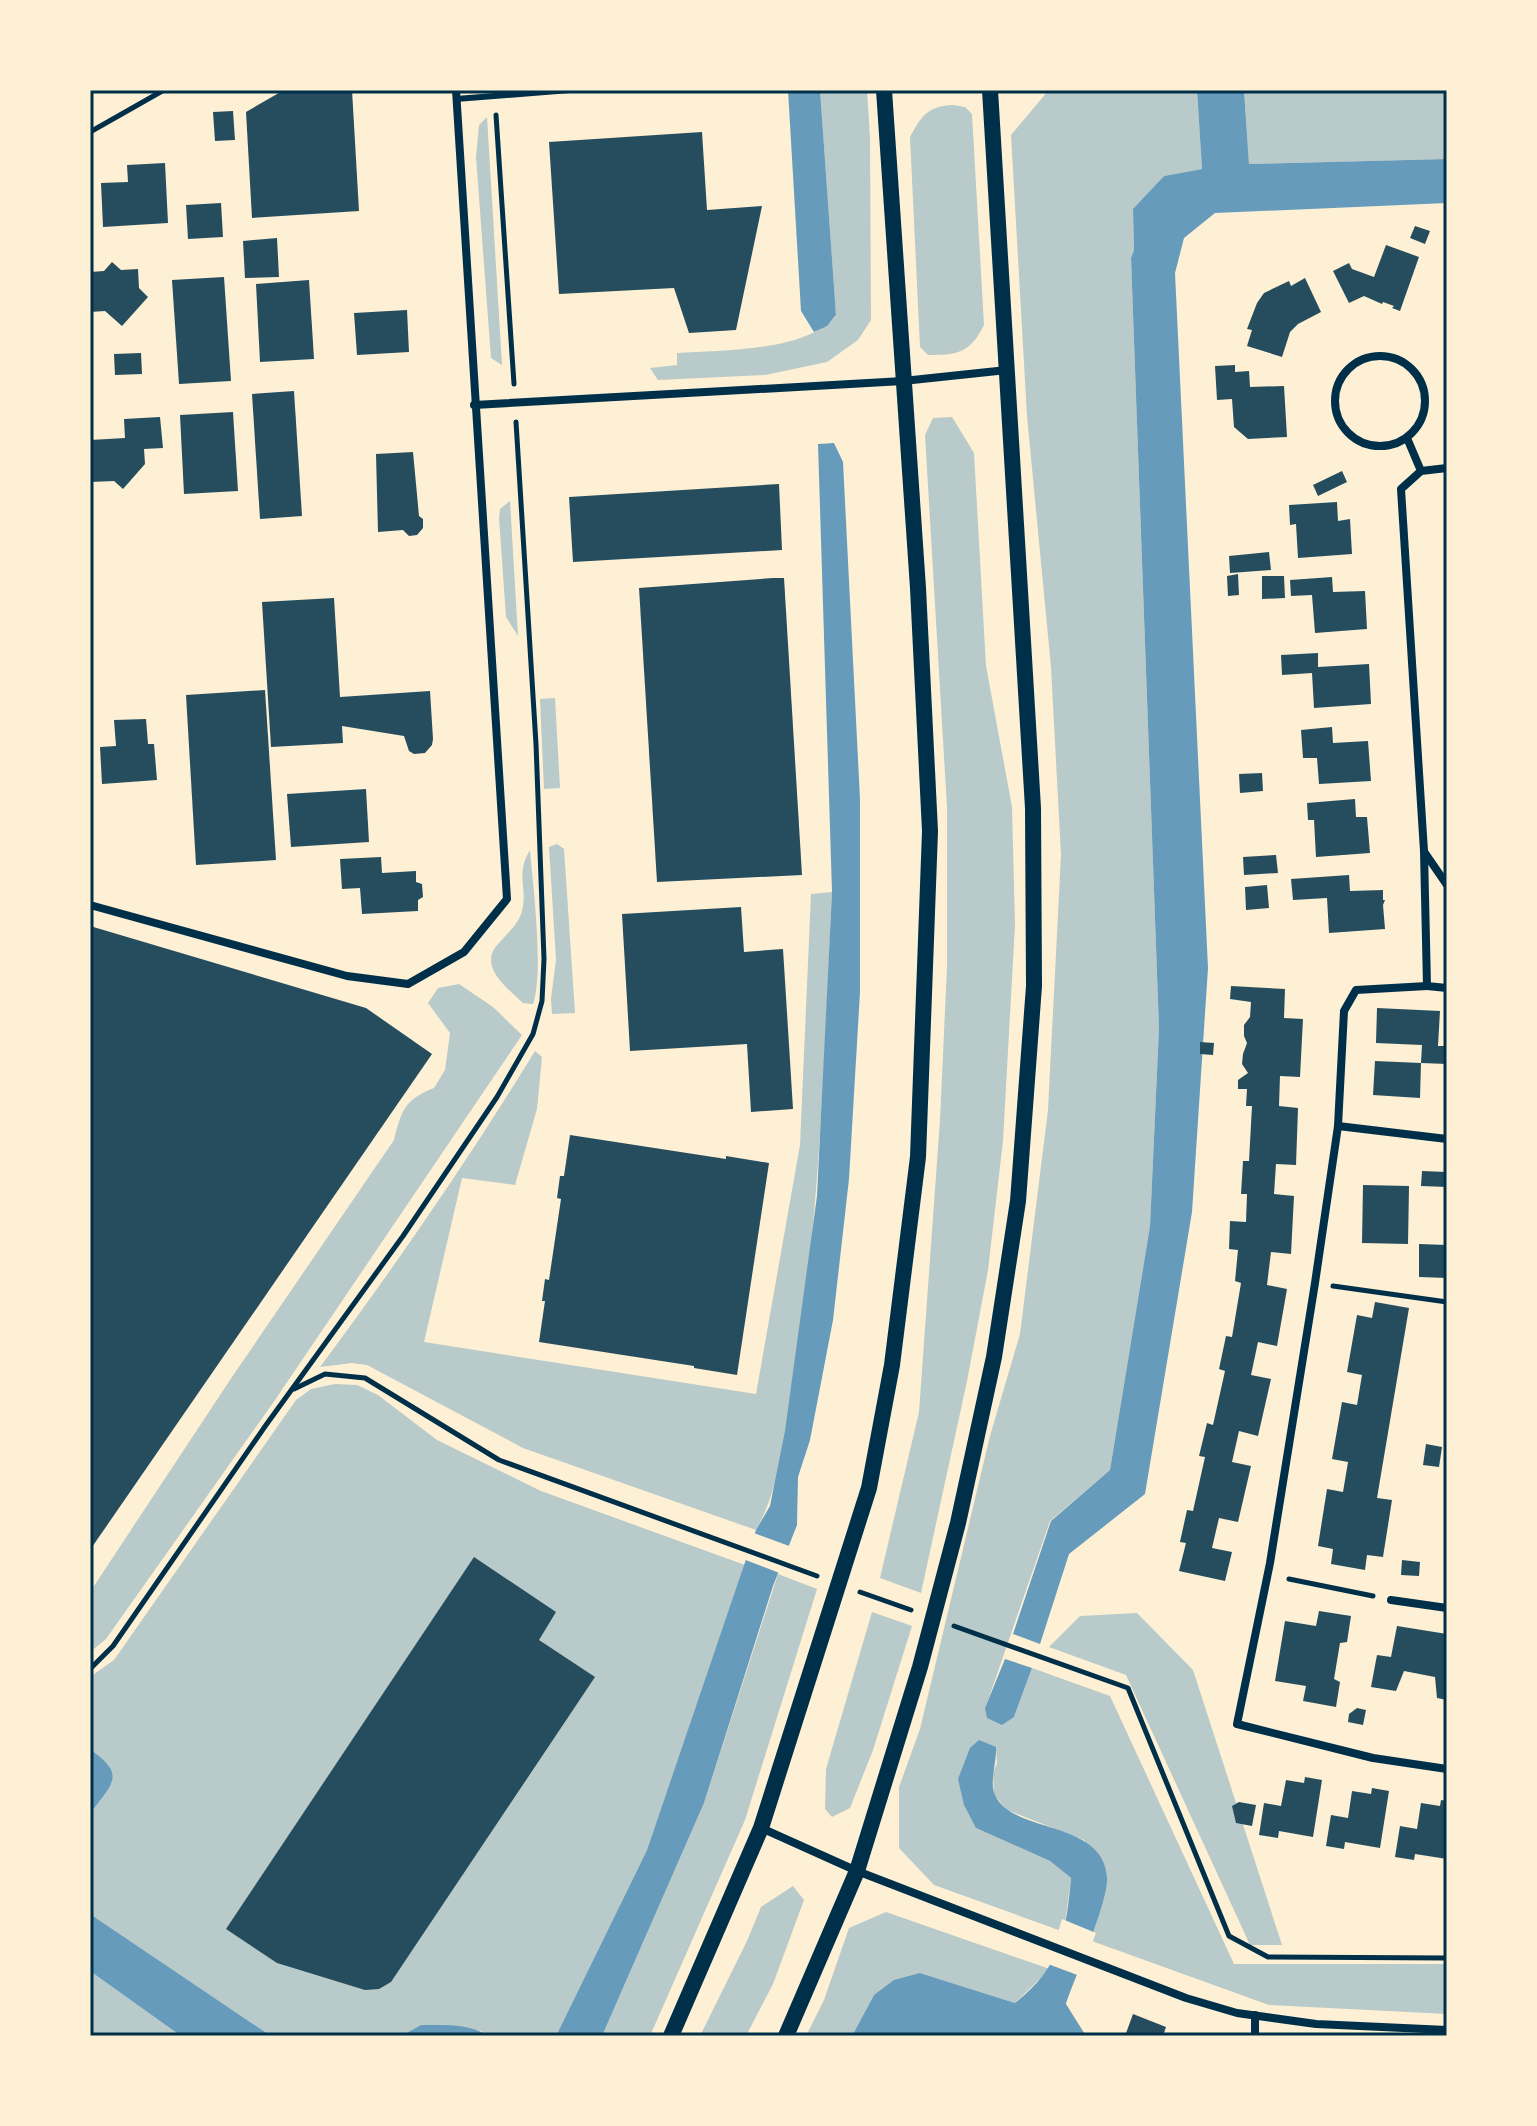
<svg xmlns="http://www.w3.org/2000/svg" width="1537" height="2126" font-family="Poppins,sans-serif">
<rect width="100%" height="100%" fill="#fdf0d5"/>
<g fill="#b9caca">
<path d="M820,90H867L870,138L871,320L858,340L827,362L765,375L658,380L650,368L677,365V353C722,350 805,352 836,316Z"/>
<polygon points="1197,90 1202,169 1164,176 1133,210 1134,250 1131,258 1159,1028 1150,1226 1110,1470 1050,1521 985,1709 1014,1717 1032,1668 1110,1696 1234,1964 1447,1964 1447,2014 1269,2005 1089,1940 1107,1878 1084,1840 1007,1810 994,1795 993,1773 997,1763 996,1747 976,1828 1050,1861 1071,1878 1064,1932 934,1885 899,1848 899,1787 920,1729 990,1436 1020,1334 1048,1110 1061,855 1051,667 1027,416 1011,135 1048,91"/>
<polygon points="1244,90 1447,90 1447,159 1249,164"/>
<path d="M953,105L965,107L972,114L984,325C970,353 958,355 928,355L920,347L910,137C921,116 928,106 953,105Z"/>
<polygon points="487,117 502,365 491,358 476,157 479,125"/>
<polygon points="952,417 974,453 986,666 1012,807 1015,925 1003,1141 988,1270 967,1381 921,1593 880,1578 919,1412 940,1120 947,967 947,807 925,435 933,418"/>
<polygon points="510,501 518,636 506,617 499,518 500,509"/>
<polygon points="555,698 560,788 544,789 540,699"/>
<polygon points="557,844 564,849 575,1013 552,1014 551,999 556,960 549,847"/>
<path d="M530,850C533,886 544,972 533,1004L523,1003C506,987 476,965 500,942C508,933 519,923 522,911C528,887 515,875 530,850Z"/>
<path d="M832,892C824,1058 820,1225 792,1389C784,1437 780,1488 756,1530L523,1448L367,1365L352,1363L320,1367C396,1265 469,1159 535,1051L542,1057L537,1109L515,1185L462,1178L424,1342L756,1394L800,1145L811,894Z"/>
<path d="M459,984L493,1007L522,1035L275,1400L106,1639L90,1652V1592L232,1377L394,1140C401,1111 405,1099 434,1088L445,1070L450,1033L428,1003L438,988Z"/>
<polygon points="335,1384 357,1385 378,1395 437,1440 541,1491 745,1565 647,1850 556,2036 489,2036 481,2031 421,2025 401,2036 271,2036 90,1914 90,1814 112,1782 92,1751 90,1752 90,1677 114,1660 296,1400 311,1389"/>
<polygon points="778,1574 817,1589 745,1820 650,2036 602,2036 704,1803"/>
<polygon points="872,1612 912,1626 873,1750 850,1808 832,1817 825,1809 826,1769"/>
<polygon points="1137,1613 1193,1670 1282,1945 1250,1945 1126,1675 1049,1647 1080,1616"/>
<polygon points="793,1886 804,1900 773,1984 746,2036 700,2036 747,1941 761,1907"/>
<polygon points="886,1912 1050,1969 1015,2003 920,1973 874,1995 852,2036 806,2036 824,2000 849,1928"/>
<polygon points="90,1971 181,2036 90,2036"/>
</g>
<g fill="#669bbc">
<polygon points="788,90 820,90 836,315 827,326 814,332 801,311"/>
<polygon points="1197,90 1244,90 1249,164 1447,159 1447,203 1215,213 1184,238 1175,273 1208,968 1192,1212 1145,1494 1069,1554 1040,1644 1013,1634 1051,1521 1110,1470 1150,1226 1159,1028 1131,258 1134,250 1133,209 1164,176 1202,169"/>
<polygon points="834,443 843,462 860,799 860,992 849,1179 833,1320 810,1440 798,1477 797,1525 773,1586 704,1803 602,2036 556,2036 647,1850 756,1530 770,1506 785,1431 817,1196 832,892 818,444"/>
<polygon points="1005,1659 1032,1668 1014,1717 1002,1725 987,1718 985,1708"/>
<path d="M979,1740L996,1747C997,1762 989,1782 995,1795C1012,1834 1103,1819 1107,1877C1109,1900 1075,1977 1066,2004L1086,2036H852L874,1995L894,1980L920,1973L1015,2003C1061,1967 1066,1933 1071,1878L1050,1861L976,1828L964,1805L958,1779L970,1748Z"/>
<path d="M92,1751C128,1776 110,1785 90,1814V1752Z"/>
<polygon points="90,1914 271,2036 181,2036 90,1971"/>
<path d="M421,2025C444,2025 469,2023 489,2036H401Z"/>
</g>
<g fill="#fdf0d5">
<polygon points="751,1532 792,1547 782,1574 743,1559"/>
<polygon points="1062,1919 1096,1933 1080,1976 1048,1964"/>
</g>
<g fill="#264d5e">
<polygon points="284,90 352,90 359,211 252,218 246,112"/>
<polygon points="233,111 235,140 215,141 213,112"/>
<polygon points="702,132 707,210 762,206 736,330 689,333 674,288 559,294 549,142"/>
<polygon points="165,163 168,223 103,227 101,183 128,182 127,165"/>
<polygon points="221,203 223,237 188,239 186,205"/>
<polygon points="1415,226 1430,231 1425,244 1410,238"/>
<polygon points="277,238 279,277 245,278 243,241"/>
<polygon points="1386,245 1419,257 1400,311 1392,308 1394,306 1383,302 1382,304 1364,296 1349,303 1333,271 1349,263 1352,269 1374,277"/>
<polygon points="112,262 121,270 138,269 139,288 148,297 122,326 105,311 90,312 90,272 104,271"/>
<polygon points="224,277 231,381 179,384 172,280"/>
<polygon points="1305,278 1321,312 1298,324 1290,332 1282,357 1247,346 1252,330 1247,329 1257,303 1264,293 1289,281 1291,286"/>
<polygon points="309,280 314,359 260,362 256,284"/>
<polygon points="407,310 409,352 357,355 354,313"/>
<polygon points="141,353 142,374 115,375 114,354"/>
<polygon points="1235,365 1235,372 1249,371 1250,387 1284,386 1287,437 1248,439 1234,427 1232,399 1217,400 1215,366"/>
<polygon points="294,391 302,516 260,519 252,394"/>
<polygon points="233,412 238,491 184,494 180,415"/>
<polygon points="160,417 163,448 144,449 145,464 123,489 114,481 90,482 90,440 125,438 124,419"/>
<polygon points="413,452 419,516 423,519 423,528 417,535 409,536 403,530 378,532 376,454"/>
<polygon points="1342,471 1347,482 1318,496 1313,485"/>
<polygon points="779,484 782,550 573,562 569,497"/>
<polygon points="1337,502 1338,521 1350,519 1352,554 1298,558 1296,524 1290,525 1289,505"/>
<polygon points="1269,552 1271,570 1230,573 1229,556"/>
<polygon points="1238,574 1239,595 1228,596 1227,576"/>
<polygon points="1262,576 1284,576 1285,598 1262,599"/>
<polygon points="1332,577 1333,592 1365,591 1367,629 1315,633 1312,595 1291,596 1290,580"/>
<polygon points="773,578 784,578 802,875 657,882 639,588"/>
<polygon points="334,598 340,697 430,691 433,739 432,745 425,753 414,754 409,751 404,736 342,726 343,743 271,747 262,602"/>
<polygon points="1318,653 1318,667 1369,664 1371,704 1314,708 1312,673 1282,675 1281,655"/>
<polygon points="265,690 276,860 196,865 186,695"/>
<polygon points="146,719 148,744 154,744 157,780 102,784 100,747 116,746 114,720"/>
<polygon points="1332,727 1333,743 1368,741 1371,781 1319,784 1317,758 1303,758 1301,730"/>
<polygon points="1262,773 1263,791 1240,793 1239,774"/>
<polygon points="366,789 369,842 291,847 287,794"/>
<polygon points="1355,799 1356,817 1367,817 1370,853 1316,857 1314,820 1308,820 1307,803"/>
<polygon points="1276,855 1278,873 1244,875 1243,857"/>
<polygon points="381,857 382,873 416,871 416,882 422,884 423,897 418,900 418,911 362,914 360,888 342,889 340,859"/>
<polygon points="1349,875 1350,891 1383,890 1383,900 1385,900 1383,905 1385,929 1329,933 1327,898 1293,900 1291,879"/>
<polygon points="1267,885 1269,908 1246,910 1245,887"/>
<polygon points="741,907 744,952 783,949 793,1109 751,1112 747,1044 630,1051 622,914"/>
<polygon points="90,926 366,1008 432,1054 90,1550"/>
<polygon points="1231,986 1285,989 1284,1018 1303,1019 1300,1077 1280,1076 1279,1106 1298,1108 1296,1165 1276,1164 1274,1194 1294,1196 1291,1254 1271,1252 1267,1285 1287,1289 1277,1346 1258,1342 1251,1375 1271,1379 1258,1436 1239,1431 1232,1462 1251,1466 1238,1522 1219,1518 1212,1548 1232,1552 1225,1581 1179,1571 1186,1543 1180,1542 1187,1510 1193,1511 1205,1457 1199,1456 1207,1423 1213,1425 1225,1371 1219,1369 1226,1336 1232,1337 1241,1283 1235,1281 1238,1250 1229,1249 1230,1221 1246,1222 1247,1194 1241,1194 1242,1178 1243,1161 1249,1161 1252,1106 1246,1106 1247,1089 1238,1089 1238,1080 1248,1073 1242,1064 1243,1054 1247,1043 1244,1036 1244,1025 1250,1017 1251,1002 1230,999"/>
<polygon points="1377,1008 1440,1011 1438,1046 1447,1046 1447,1064 1421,1063 1420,1098 1373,1095 1375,1061 1421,1063 1422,1045 1376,1043"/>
<polygon points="1200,1042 1214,1043 1213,1055 1200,1054"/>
<polygon points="570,1135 726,1159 726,1156 769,1163 737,1375 694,1368 694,1366 539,1342 545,1301 542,1301 545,1279 549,1280 561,1199 557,1198 560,1176 564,1176"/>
<polygon points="1422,1171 1447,1172 1447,1187 1421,1186"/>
<polygon points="1363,1185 1409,1186 1408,1244 1362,1243"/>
<polygon points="1419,1244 1447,1245 1447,1278 1419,1277"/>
<polygon points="1375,1302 1409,1308 1377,1498 1392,1500 1383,1557 1367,1555 1365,1570 1331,1564 1333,1549 1318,1546 1327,1489 1343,1492 1348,1462 1332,1459 1342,1402 1357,1405 1362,1375 1347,1372 1357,1315 1372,1318"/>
<polygon points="1426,1444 1442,1447 1439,1467 1423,1465"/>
<polygon points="474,1557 556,1612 539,1640 595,1677 391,1982 379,1989 365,1990 277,1963 226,1929"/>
<polygon points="1402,1560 1420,1562 1419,1576 1401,1575"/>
<polygon points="1319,1611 1351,1616 1347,1642 1340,1643 1334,1679 1340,1682 1336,1707 1303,1701 1306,1686 1275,1681 1285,1621 1316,1626"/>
<polygon points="1397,1626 1447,1634 1447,1700 1437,1698 1435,1677 1404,1671 1396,1691 1371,1687 1377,1655 1391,1657"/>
<polygon points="1357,1708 1366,1710 1363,1725 1348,1722 1349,1714"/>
<polygon points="1305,1777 1322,1780 1313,1837 1279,1831 1278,1838 1259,1835 1264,1803 1281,1806 1286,1780 1304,1783"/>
<polygon points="1372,1788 1389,1791 1380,1848 1345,1842 1344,1849 1326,1846 1331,1815 1348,1818 1352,1791 1371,1794"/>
<polygon points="1441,1800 1447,1801 1447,1859 1415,1854 1414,1860 1395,1857 1400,1826 1417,1829 1421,1803 1440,1806"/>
<polygon points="1239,1802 1256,1805 1252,1826 1236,1823 1232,1806"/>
<polygon points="1133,2014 1166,2027 1163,2036 1125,2036"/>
</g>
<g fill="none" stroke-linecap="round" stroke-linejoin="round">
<g stroke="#003049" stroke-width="5">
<polyline points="496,115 514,384"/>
<polyline points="90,132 164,90"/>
<polyline points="1333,1286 1447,1302"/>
<polyline points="294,1389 325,1374 365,1378 499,1460 817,1576"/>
<polyline points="1289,1579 1373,1596"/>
<polyline points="860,1592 911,1610"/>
<polyline points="954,1626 1128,1688 1229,1936 1268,1957 1447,1958"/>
<polyline points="90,1669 113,1646 266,1425 403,1236 497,1097 533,1034 542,1001 544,959 536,744 516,422"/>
</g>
<polyline stroke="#003049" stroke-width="6" points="456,99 570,90"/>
<g stroke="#003049" stroke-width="8">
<circle cx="1380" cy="401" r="45"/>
<polyline points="474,405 903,381 1007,370"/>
<polyline points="1407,438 1421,471"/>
<polyline points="1447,468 1421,471 1401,489 1424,851 1427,986 1447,988"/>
<polyline points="1425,853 1447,885"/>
<polyline points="90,905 347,976 408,984 464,952 507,899 456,90"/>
<polyline points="1427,986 1356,990 1344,1011 1338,1126 1315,1283 1270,1563 1237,1724 1373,1758 1447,1769"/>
<polyline points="1338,1126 1447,1139"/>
<polyline points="1391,1600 1447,1608"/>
<polyline points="761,1828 857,1871 1186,1998 1237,2013 1316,2024 1447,2030"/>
<polyline points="1255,2015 1255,2036"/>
</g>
<g stroke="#003049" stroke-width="16">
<polyline points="671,2036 761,1828 869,1488 892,1365 918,1157 930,831 918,588 884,90"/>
<polyline points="786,2036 857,1871 920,1667 958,1523 994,1357 1018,1201 1034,986 1033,808 990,90"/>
</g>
</g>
<rect width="1537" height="2126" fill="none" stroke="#fdf0d5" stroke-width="184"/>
<rect x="92" y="92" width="1353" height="1942" fill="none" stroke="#003049" stroke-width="3"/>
</svg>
